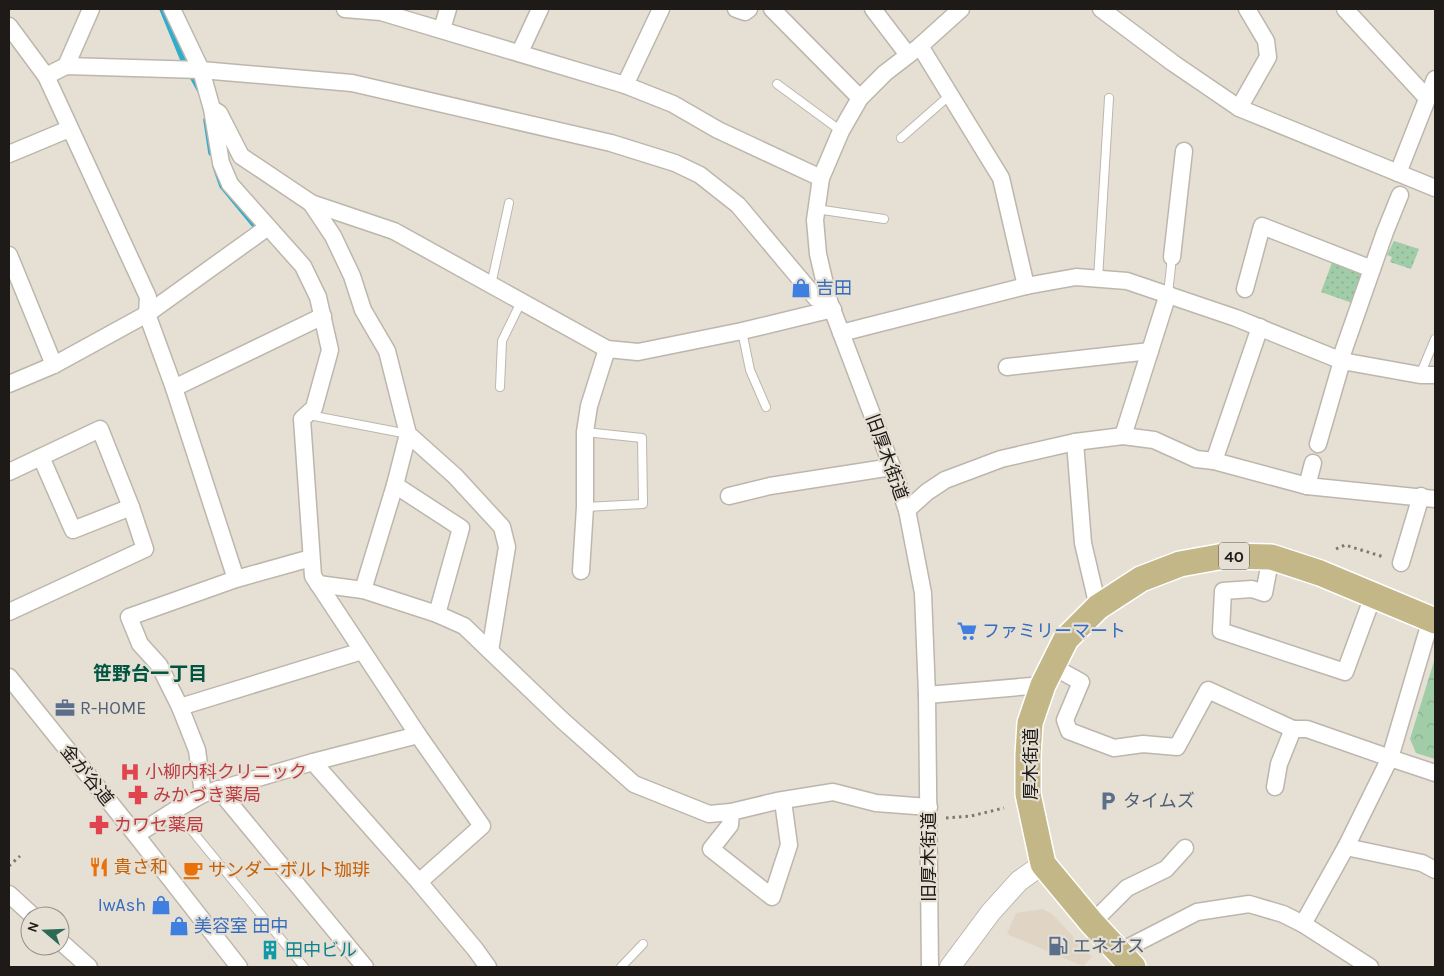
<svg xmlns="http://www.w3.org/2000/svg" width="1444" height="976" font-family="Karla,'Noto Sans JP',sans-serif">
<defs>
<pattern id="grass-dots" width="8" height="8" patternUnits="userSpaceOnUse" patternTransform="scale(1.25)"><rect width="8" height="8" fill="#a0cca8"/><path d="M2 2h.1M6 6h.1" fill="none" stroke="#89af90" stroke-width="1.8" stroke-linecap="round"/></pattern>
<pattern id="park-crowns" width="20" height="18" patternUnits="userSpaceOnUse" patternTransform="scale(1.25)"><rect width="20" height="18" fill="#a0cca8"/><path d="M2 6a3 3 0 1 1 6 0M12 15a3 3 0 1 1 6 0" fill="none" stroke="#89af90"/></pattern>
</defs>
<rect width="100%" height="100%" fill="#e5dfd4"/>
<polygon fill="#e0d4c4" points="1043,909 1052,914 1092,957 1083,966 1007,934 1016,913"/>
<g fill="url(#grass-dots)">
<polygon points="1394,241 1419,249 1411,269 1390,262 1392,257 1387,255"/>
<polygon points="1333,260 1367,272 1355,304 1321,292"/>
</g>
<polygon fill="url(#park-crowns)" points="1435,658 1435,759 1416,753 1410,739"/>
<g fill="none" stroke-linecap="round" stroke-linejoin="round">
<g stroke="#31accb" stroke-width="5.5">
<polyline points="162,9 183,60 200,91"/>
<polyline points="206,120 211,153"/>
<polyline points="215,166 222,186 260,232"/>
</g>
<defs>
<g id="service">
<polyline points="777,84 841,131"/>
<polyline points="901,138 950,95"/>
<polyline points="816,209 884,219"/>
<polyline points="1098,279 1109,98"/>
<polyline points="491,285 509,203"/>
<polyline points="1168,294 1172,257"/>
<polyline points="742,331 750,370 766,407"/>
<polyline points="1420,375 1435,339"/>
<polyline points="500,387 502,341 521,302"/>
<polyline points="309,415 408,434"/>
<polyline points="585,507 643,504 642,438 585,432"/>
<polyline points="175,810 304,967"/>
<polyline points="621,967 643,944"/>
</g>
<g id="minor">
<polyline points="172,9 201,70 212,109 221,163 230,184 303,266 318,297 330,350 314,408 302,419 313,576 418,735 482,826 419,882"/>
<polyline points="345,9 381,12 625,85 673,104 718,130 821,178"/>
<polyline points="736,9 745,12 749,9"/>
<polyline points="772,9 860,98"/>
<polyline points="873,9 908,55"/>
<polyline points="1101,9 1173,63 1239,108 1435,188"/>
<polyline points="1345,9 1427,98"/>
<polyline points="9,26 46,76 148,297 147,314 174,388 236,579"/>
<polyline points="442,29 448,9"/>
<polyline points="920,46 1001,178 1026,286"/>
<polyline points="520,52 540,9"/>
<polyline points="66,66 91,9"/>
<polyline points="46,76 66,66 201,70 352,83 611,143 675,163 700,175 738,205 816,298 829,301"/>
<polyline points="625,85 661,9"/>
<polyline points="1239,108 1268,57 1266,41 1247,9"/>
<polyline points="214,110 219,113 241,156 311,203 394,231 607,349 638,352 742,331 833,309"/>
<polyline points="9,154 69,129"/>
<polyline points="1398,173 1435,79"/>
<polyline points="311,203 333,236 352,276 363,310 387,351 408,434 455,476 502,527 507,547 490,651"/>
<polyline points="9,255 54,365"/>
<polyline points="1172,257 1184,151"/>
<polyline points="1245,289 1262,226 1372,269"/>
<polyline points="841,333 1026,286 1076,277 1127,281 1236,318 1342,361 1420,375 1435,375"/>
<polyline points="1007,367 1150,351"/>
<polyline points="9,384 54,365 147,314 268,227"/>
<polyline points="174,388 323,316"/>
<polyline points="1123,436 1168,294"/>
<polyline points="1075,442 1083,543 1098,607"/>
<polyline points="1318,444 1342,361 1343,352 1385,232 1400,195"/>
<polyline points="41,457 73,530 131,507"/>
<polyline points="1214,461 1260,327"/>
<polyline points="9,472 100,429 131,507 145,549 9,612"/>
<polyline points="395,485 461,528 437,614"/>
<polyline points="1307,486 1313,463"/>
<polyline points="729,496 770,486 892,467"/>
<polyline points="907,510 927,492 945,480 1001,459 1075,442 1123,436 1154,440 1196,459 1214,461 1307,486 1435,499"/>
<polyline points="1271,557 1264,593 1252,589 1223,591 1221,631 1345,672 1373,596"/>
<polyline points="1401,563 1421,496"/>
<polyline points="581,571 585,507 585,432 589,406 607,349"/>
<polyline points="318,584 363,590 437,614 464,626 562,720 634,784 709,814 731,812 777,801 833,792 876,803 929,807"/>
<polyline points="363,590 395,485 408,434"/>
<polyline points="1431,619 1390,758 1435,773"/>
<polyline points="1052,666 1081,682 1065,720 1069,731 1114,748 1143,744 1177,747 1208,690 1293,729 1279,764 1275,787"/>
<polyline points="9,677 136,835 239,967"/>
<polyline points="927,695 1043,685"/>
<polyline points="180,707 362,651"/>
<polyline points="1293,729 1307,729 1390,758 1346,847 1303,924"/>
<polyline points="313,762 418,735"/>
<polyline points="218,789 365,967"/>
<polyline points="203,794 197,750 180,707 159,665 140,644 129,617 236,579 311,558"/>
<polyline points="731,812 730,825 711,849 772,897 789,845 783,801"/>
<polyline points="136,835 175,810 203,794 313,762 419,882 475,949 488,967"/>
<polyline points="1346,847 1422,863 1435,870"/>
<polyline points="9,894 33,916"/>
<polyline points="1092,923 1127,888 1166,869 1185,848"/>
<polyline points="60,941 89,967"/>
<polyline points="1119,952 1197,912 1249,904 1283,914 1303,924 1370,967"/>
<polyline points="930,967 927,695 923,593 907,510 892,467 829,301 818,254 815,220 821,178 841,131 860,98 885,73 920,46 961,9"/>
</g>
<polyline id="tertiary" points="950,967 991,912 1019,881 1043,864"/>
<polyline id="primary" points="1133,967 1092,923 1043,864 1028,794 1028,755 1030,723 1043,685 1066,639 1098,607 1141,579 1180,564 1224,556 1271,557 1320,573 1435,621"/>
</defs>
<use href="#service" stroke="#bdb6ac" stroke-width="10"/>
<use href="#minor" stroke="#bdb6ac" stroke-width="19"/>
<use href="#tertiary" stroke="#bdb6ac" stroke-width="22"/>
<use href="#primary" stroke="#fff" stroke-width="28"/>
<g stroke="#7c7770" stroke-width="3" stroke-dasharray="2.5 4" stroke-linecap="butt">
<polyline points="1336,549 1345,545 1384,557"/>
<polyline points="946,818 971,816 1004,808"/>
<polyline points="9,866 20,856"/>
</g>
<use href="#service" stroke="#fff" stroke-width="8"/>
<use href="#minor" stroke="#fff" stroke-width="16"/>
<use href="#tertiary" stroke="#fff" stroke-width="20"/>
<use href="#primary" stroke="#c3b687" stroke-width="25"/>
</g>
<defs>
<symbol id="shop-bare" viewBox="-9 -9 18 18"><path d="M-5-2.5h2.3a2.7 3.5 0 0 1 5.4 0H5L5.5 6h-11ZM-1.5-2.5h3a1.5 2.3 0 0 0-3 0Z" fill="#3f7fe0" stroke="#e5dfd4" stroke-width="2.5" paint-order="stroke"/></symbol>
<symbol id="supermarket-bare" viewBox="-9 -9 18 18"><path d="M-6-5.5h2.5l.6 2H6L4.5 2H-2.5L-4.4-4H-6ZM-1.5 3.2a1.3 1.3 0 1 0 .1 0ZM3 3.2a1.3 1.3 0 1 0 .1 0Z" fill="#3f7fe0" stroke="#e5dfd4" stroke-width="2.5" paint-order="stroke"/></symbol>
<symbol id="office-bare" viewBox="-9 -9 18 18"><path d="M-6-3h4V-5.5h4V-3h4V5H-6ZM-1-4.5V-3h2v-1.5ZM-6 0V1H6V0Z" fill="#5c6f8a" stroke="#e5dfd4" stroke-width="2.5" paint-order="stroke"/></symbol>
<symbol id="hospital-bare" viewBox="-9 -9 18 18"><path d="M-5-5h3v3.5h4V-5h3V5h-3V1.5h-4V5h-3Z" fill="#e0444e" stroke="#e5dfd4" stroke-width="2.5" paint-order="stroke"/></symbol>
<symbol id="pharmacy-bare" viewBox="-9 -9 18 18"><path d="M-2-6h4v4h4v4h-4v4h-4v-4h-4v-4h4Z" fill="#e0444e" stroke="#e5dfd4" stroke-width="2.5" paint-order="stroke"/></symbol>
<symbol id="parking-bare" viewBox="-9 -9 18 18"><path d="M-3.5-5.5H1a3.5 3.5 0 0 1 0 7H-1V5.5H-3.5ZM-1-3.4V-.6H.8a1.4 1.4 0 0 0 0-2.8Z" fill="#5c6f8a" stroke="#e5dfd4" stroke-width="2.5" paint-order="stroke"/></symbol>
<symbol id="restaurant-bare" viewBox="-9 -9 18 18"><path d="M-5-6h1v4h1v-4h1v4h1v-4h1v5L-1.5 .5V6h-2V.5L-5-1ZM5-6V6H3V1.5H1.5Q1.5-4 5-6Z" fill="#e8710a" stroke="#e5dfd4" stroke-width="2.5" paint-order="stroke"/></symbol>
<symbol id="cafe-bare" viewBox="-9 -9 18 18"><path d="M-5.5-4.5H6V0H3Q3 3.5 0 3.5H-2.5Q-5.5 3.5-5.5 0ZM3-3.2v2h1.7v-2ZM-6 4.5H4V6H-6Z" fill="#e8710a" stroke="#e5dfd4" stroke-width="2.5" paint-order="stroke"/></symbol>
<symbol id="fuel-bare" viewBox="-9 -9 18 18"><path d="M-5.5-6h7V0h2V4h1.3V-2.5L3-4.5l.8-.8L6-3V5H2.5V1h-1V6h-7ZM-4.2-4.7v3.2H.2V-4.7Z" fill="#5c6f8a" stroke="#e5dfd4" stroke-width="2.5" paint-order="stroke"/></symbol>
<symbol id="building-bare" viewBox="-9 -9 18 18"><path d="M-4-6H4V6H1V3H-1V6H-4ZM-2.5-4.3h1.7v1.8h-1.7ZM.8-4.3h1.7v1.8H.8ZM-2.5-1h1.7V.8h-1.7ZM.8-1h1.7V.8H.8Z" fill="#0f9aa8" stroke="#e5dfd4" stroke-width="2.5" paint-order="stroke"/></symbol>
</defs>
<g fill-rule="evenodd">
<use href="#shop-bare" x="787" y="274" width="28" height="28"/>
<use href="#supermarket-bare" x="953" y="617" width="28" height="28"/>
<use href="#office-bare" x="51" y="694" width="28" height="28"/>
<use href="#hospital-bare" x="116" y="758" width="28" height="28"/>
<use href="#pharmacy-bare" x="124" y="781" width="28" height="28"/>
<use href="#parking-bare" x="1094" y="787" width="28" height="28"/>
<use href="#pharmacy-bare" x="85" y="811" width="28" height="28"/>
<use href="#restaurant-bare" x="85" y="853" width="28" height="28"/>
<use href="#cafe-bare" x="179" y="856" width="28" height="28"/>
<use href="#shop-bare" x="147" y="891" width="28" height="28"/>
<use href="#shop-bare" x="165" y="912" width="28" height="28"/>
<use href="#fuel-bare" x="1044" y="932" width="28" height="28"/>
<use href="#building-bare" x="256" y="936" width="28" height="28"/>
</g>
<g text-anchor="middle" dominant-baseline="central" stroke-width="4.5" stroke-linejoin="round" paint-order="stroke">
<rect fill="#e5dfd4" stroke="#595550" stroke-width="1" x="1219" y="542.5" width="30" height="27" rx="4"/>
<g font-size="16" font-weight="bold" fill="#1d1a17">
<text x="1234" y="556">40</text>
</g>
<g font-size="18" fill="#366cbe" stroke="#e5dfd4" text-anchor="start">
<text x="816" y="288">吉田</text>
<text x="982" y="631">ファミリーマート</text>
<text x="146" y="905" text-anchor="end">IwAsh</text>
<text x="194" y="926">美容室 田中</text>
</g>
<g font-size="18" fill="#1d1a17" stroke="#e5dfd4">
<text transform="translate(887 457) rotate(70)">旧厚木街道</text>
<text transform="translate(1031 764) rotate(-90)">厚木街道</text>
<text transform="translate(87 775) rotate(51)">金が谷道</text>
<text transform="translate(929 857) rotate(-90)">旧厚木街道</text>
</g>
<g font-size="18" fill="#4e5e75" stroke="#e5dfd4" text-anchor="start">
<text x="80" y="708">R-HOME</text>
<text x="1123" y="801">タイムズ</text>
<text x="1073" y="946">エネオス</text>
</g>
<g font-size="18" fill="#be3a42" stroke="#e5dfd4" text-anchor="start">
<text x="145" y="772">小柳内科クリニック</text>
<text x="153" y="795">みかづき薬局</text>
<text x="114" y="825">カワセ薬局</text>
</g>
<g font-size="18" fill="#c56008" stroke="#e5dfd4" text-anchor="start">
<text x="114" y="867">貴さ和</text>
<text x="208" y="870">サンダーボルト珈琲</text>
</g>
<g font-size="18" fill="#0d838f" stroke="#e5dfd4" text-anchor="start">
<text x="285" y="950">田中ビル</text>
</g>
<g font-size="19" font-weight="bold" fill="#005540" stroke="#e5dfd4">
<text x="150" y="674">笹野台一丁目</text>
</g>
</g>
<rect width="1444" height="976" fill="none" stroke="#1d1a17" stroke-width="20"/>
<g transform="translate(45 931) rotate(289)"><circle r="24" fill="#e5dfd4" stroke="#959088"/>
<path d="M0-4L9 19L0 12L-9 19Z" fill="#2c6956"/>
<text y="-8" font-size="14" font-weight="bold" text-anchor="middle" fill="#1d1a17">N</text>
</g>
</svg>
